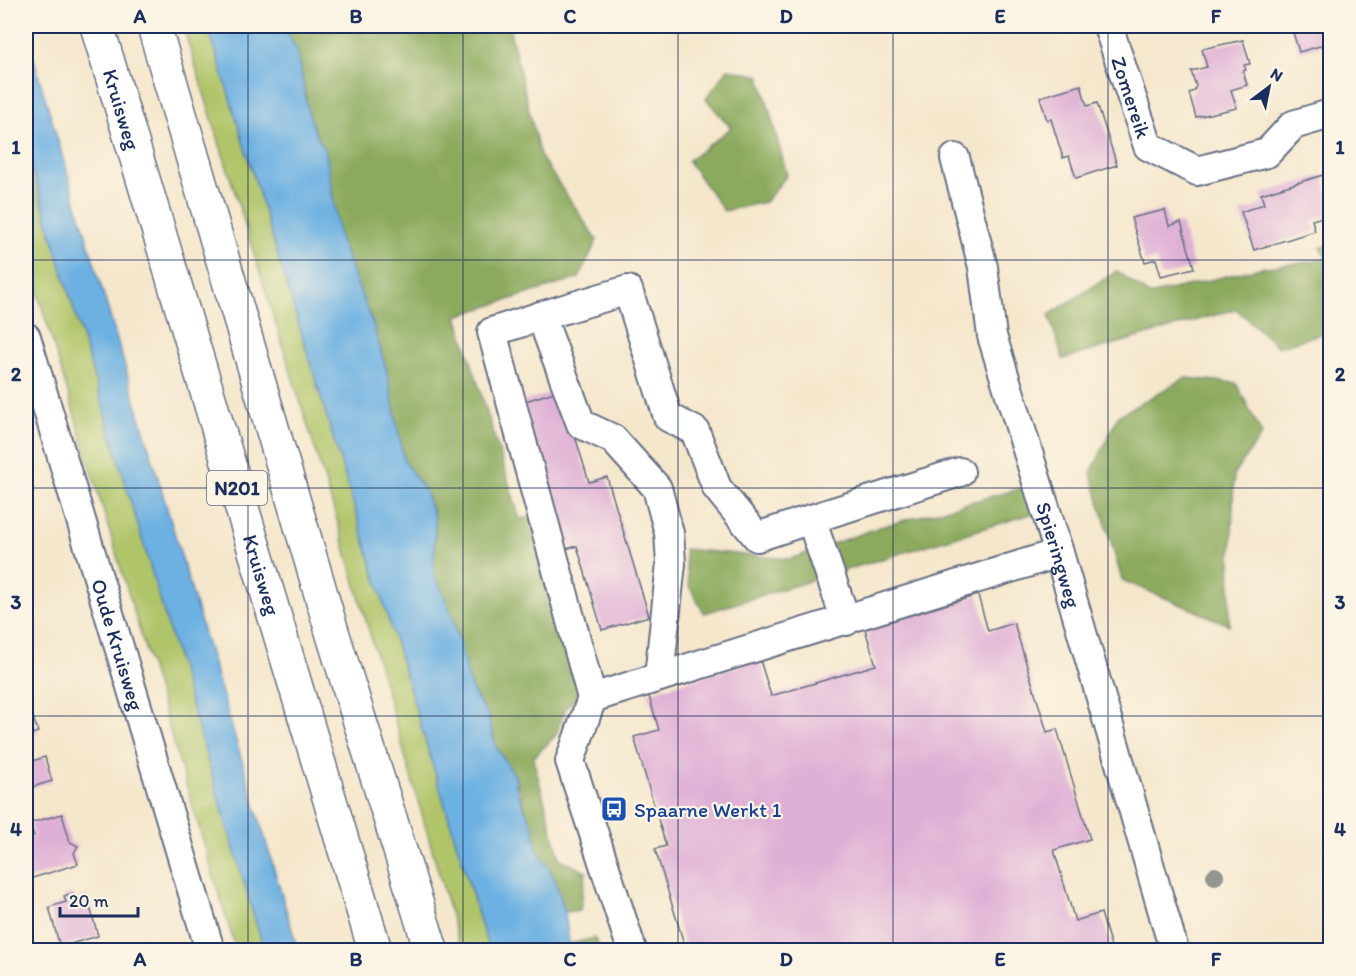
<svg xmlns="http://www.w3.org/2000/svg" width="1356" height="976" font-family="Itim,sans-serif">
<rect width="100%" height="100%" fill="#fcf5e5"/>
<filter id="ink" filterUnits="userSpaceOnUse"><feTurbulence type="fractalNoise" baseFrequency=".0167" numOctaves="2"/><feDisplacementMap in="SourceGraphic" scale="12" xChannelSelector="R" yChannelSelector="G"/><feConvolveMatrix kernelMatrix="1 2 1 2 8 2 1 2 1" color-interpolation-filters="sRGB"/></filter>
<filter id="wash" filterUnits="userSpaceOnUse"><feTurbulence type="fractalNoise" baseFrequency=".008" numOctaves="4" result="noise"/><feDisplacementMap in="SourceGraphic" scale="24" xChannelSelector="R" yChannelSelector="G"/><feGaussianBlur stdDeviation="1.35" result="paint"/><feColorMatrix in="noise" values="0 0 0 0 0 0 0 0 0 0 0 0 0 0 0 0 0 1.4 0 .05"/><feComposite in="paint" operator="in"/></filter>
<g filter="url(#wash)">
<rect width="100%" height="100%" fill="#f5e7cc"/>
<g fill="#b0c569" stroke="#667a64" stroke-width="1.5">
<polygon points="183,26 208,26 489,950 461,950 338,523"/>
<polygon points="26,148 264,950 236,950 26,254"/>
</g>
<g fill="#8caa5d" stroke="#546c5e" stroke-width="1.5">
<polygon points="283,26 509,26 540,156 597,240 579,278 457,316 520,519 538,516 588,689 566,707 556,735 533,758 560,859 586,872 580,910 565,912 537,849 515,776 496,747 488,716 471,688 452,615 440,594 434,572 435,519 425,491 404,461 387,372 374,327 339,237 326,153 315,132 308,111 297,50"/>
<polygon points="728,69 760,76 787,175 765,202 724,211 688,161 731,128 706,99"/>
<polygon points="1330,245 1330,331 1278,347 1236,309 1063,359 1049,315 1117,271 1149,295 1260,268 1328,259 1320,248"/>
<polygon points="1185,378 1236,383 1262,434 1234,474 1229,625 1122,580 1091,473 1118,416"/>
<polygon points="1033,485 1041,511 704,613 689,586 684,549 790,559 880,527"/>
<polygon points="594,938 601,950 571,950 569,944"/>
</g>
<g fill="#6db1e2" stroke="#4470a0" stroke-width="1.5">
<polygon points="208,26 283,26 297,50 308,111 315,132 326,153 339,237 374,327 387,372 404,461 425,491 435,519 434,573 452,615 471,688 488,716 496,747 515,776 517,792 533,826 537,849 555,879 565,912 570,950 489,950"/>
<polygon points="26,33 298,950 264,950 26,148"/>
</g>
<g id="blocks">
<g fill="#dfb0d6">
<polygon points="1291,26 1330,26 1330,43 1299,52"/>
<polygon points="1243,40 1250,64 1244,65 1246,70 1243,71 1247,85 1231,90 1237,108 1196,117 1189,93 1194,91 1196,86 1191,71 1207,67 1202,49"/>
<polygon points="1081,85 1087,106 1097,103 1117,165 1076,178 1069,156 1063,158 1051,119 1047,120 1040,97"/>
<polygon points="1323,175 1330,201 1330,215 1312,220 1315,231 1254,250 1241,212 1264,204 1261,194"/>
<polygon points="1165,210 1169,226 1181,222 1194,268 1161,276 1156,259 1145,262 1131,218"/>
<polygon points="561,390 589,482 607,477 649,616 602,630 577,546 566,549 522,402"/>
<polygon points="978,595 988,631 1014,623 1047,732 1057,729 1090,839 1054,850 1075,921 1101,913 1112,950 686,950 655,849 666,846 634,737 659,730 648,693 760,660 771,696 876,665 865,629"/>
<polygon points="26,696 38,732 26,736"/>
<polygon points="45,757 52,781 26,789 26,763"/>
<polygon points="62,814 70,842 78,846 74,853 78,864 26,880 26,838 34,836 30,823"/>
<polygon points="73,893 75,900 87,896 98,936 60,947 49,907 66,902 64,896"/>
</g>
</g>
</g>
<g filter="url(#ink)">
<use href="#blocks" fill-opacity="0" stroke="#676f84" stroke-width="1.5"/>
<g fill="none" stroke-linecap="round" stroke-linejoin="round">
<defs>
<g id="minor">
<path id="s1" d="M1108,26L1148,146L1197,171L1267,153L1293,125L1330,114"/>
<path id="s2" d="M955,158L983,267L992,336L1059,553L1174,950"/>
<polyline points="541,316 628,290 668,417 695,431 717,488 757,537 811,519"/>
<path id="s3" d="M26,337L210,950"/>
<polyline points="846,621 811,519 960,472"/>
<polyline points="592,698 492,332 541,316 581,424 613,439 657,488 669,533 671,563 659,677"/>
<polyline points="632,950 570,761 592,698 1059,553"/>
</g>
<g id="highway">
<path id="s4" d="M97,26L375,950"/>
<polyline points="154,26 333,635 431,950"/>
</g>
</defs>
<use href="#minor" stroke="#676f84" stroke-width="32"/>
<use href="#highway" stroke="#676f84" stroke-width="36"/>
<use href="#minor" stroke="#fff" stroke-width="28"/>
<use href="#highway" stroke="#fff" stroke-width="33"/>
</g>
<circle fill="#919691" cx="1215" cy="876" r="9"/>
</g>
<path fill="none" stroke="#1b2f5e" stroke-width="1.5" stroke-opacity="0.55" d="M248,26V950M463,26V950M678,26V950M893,26V950M1108,26V950M26,260H1330M26,488H1330M26,716H1330"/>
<defs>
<symbol id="bus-square" viewBox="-11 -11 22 22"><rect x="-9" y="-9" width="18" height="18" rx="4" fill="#1a4fb4" stroke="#fcf5e5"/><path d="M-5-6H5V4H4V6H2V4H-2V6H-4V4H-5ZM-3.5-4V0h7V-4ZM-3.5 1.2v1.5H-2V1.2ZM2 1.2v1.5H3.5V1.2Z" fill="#fff"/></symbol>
</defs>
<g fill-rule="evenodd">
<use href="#bus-square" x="599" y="794" width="30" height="30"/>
</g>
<g text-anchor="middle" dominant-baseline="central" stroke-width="4.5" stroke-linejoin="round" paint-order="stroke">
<rect fill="#fcf5e5" stroke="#5e6a86" stroke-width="1.5" x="207" y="471" width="60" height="34" rx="4.5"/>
<g font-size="20" font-weight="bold" fill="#1b2f5e">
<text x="237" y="488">N201</text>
</g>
<g font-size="21" fill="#1b2f5e" stroke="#fcf5e5">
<text stroke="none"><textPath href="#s1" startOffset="75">Zomereik</textPath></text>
<text stroke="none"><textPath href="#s4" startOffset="87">Kruisweg</textPath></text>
<text stroke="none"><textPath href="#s2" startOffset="411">Spieringweg</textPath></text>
<text stroke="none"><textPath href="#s4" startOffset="573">Kruisweg</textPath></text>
<text stroke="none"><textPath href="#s3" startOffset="321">Oude Kruisweg</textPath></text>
</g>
<g font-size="21" fill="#164399" stroke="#fcf5e5" text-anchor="start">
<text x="634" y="809">Spaarne Werkt 1</text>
</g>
</g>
<rect width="1356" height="976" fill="none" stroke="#fcf5e5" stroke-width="66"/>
<g transform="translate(1269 87) rotate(32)" stroke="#fcf5e5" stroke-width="4.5" paint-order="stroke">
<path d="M0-4.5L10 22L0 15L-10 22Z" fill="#1b2f5e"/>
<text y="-9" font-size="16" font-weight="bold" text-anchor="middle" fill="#1b2f5e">N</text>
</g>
<path d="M60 907v9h78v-9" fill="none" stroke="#1b2f5e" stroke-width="3"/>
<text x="69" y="907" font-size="18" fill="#1b2f5e" stroke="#fcf5e5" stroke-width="4.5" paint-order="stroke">20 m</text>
<rect x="33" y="33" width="1290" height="910" fill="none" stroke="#1b2f5e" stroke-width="2"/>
<g font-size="20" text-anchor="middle" font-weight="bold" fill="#1b2f5e">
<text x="140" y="23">A</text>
<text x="356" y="23">B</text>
<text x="570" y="23">C</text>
<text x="786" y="23">D</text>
<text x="1000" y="23">E</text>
<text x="1216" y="23">F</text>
<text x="16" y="154">1</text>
<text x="1340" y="154">1</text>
<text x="16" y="381">2</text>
<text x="1340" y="381">2</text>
<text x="16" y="609">3</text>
<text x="1340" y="609">3</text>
<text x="16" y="836">4</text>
<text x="1340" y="836">4</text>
<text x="140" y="966">A</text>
<text x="356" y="966">B</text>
<text x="570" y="966">C</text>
<text x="786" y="966">D</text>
<text x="1000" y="966">E</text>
<text x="1216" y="966">F</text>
</g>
</svg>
